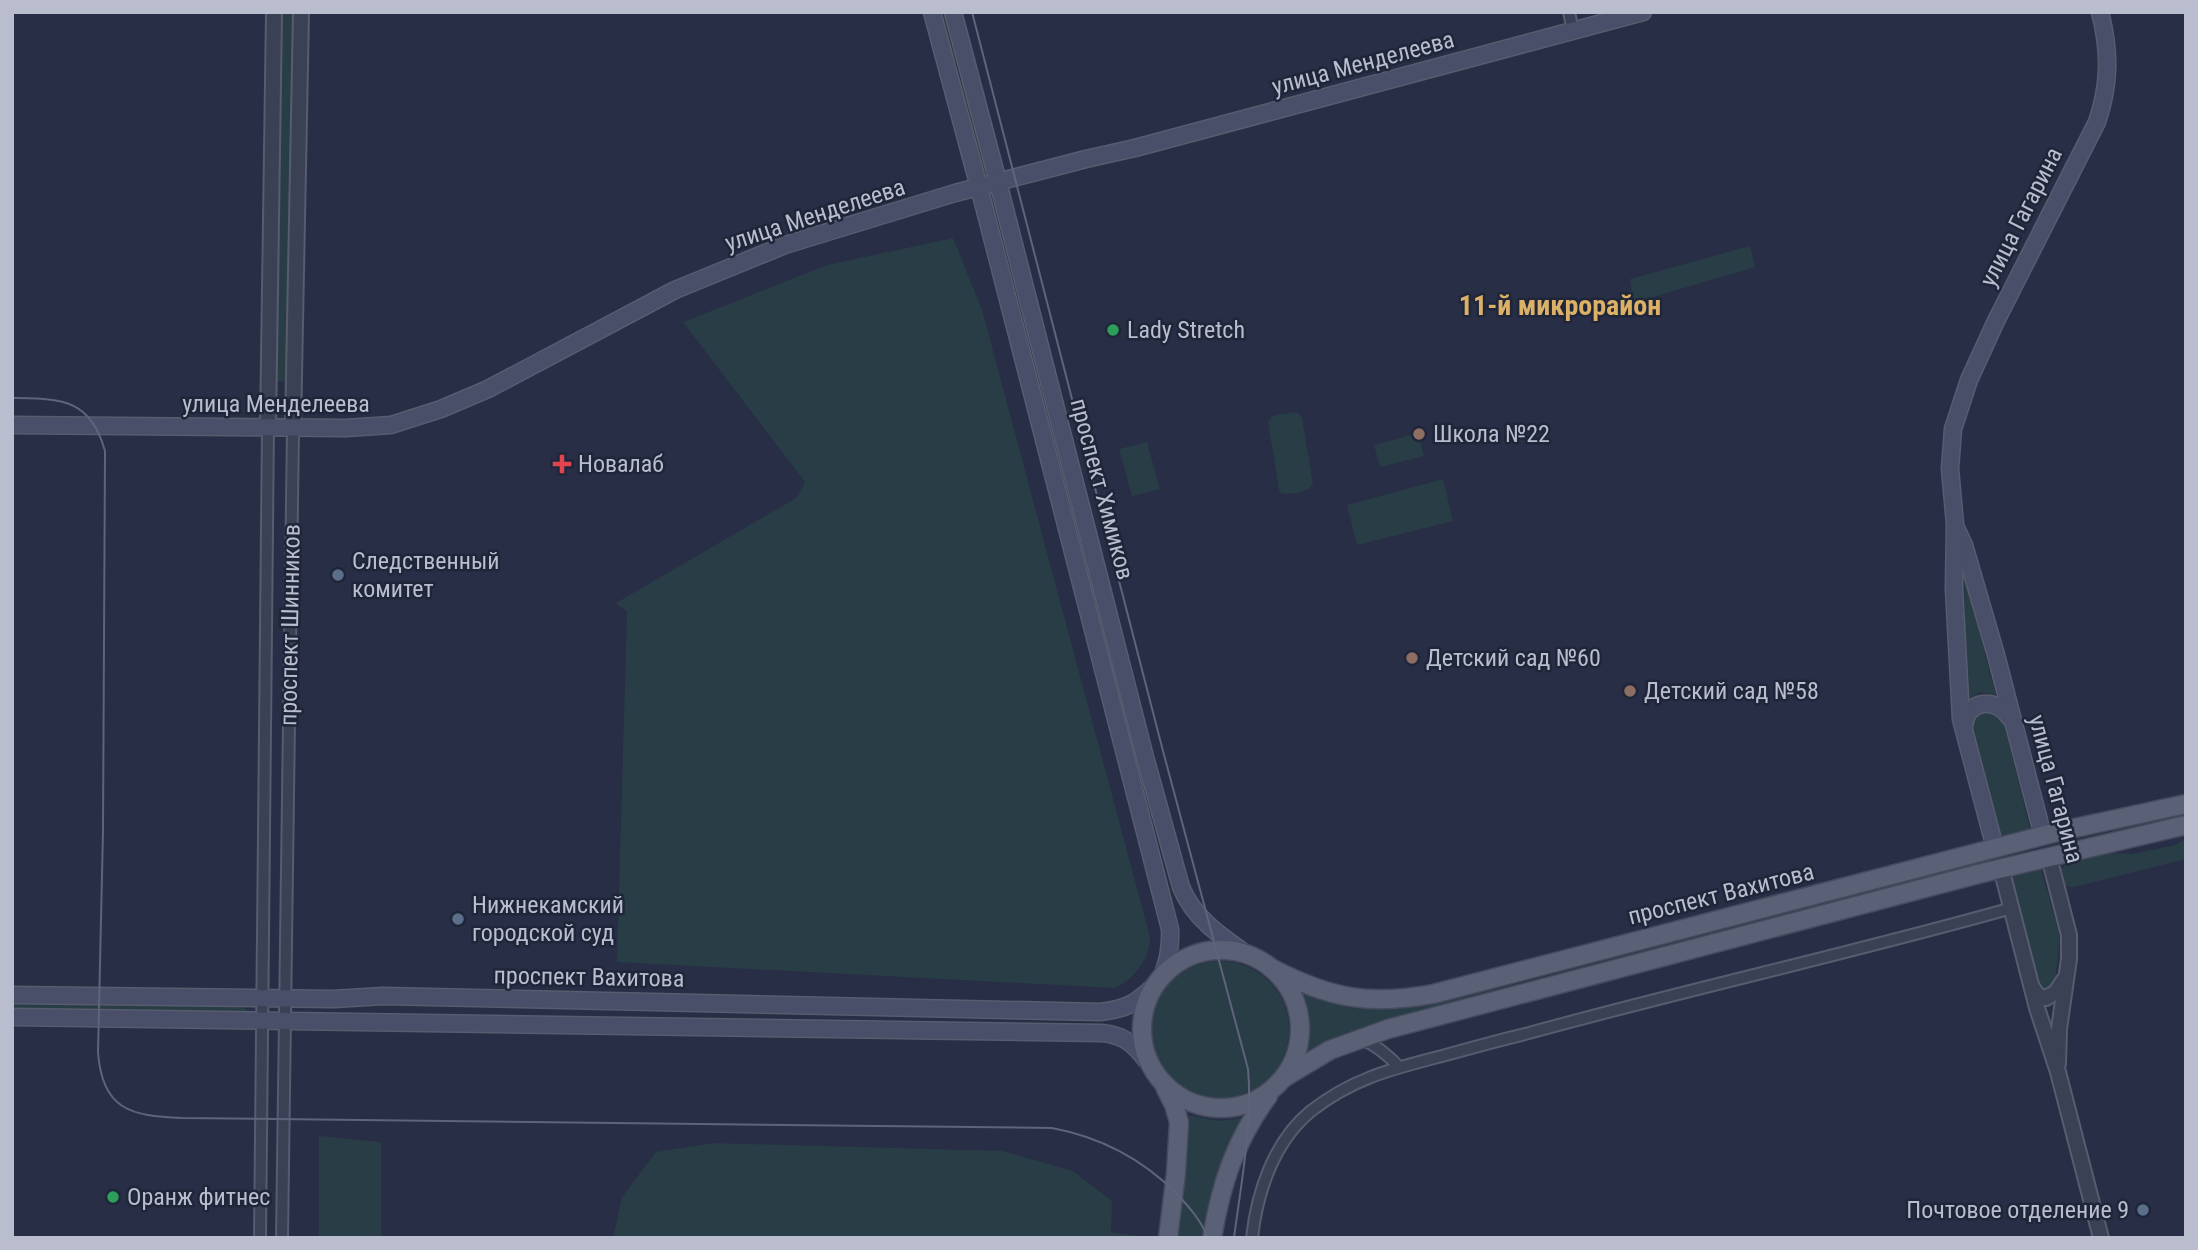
<svg xmlns="http://www.w3.org/2000/svg" width="2198" height="1250" font-family="'Roboto Condensed',sans-serif">
<rect width="100%" height="100%" fill="#272e45"/>
<g fill="#293d46">
<polygon points="281,12 297,12 290,382 274,381"/>
<polygon points="940,12 945,12 959,62 954,63"/>
<polygon points="962,78 989,172 983,173 959,81"/>
<path d="M953,238L982,310L1150,937C1151,956 1133,982 1114,988L617,962L627,612L616,603L796,498L805,482L683,322L827,265Z"/>
<polygon points="1750,246 1755,267 1626,305 1623,294 1632,291 1630,279"/>
<path d="M1295,412L1299,414L1302,418L1313,484C1308,493 1290,495 1281,493L1279,490L1268,422L1272,416Z"/>
<polygon points="1418,433 1424,456 1380,467 1374,445"/>
<polygon points="1147,442 1160,489 1132,496 1119,449"/>
<polygon points="1443,479 1453,521 1357,545 1347,505"/>
<polygon points="1964,574 1996,695 1980,692 1966,701"/>
<polygon points="1990,710 2002,715 2031,832 2000,840 1971,723 1977,715"/>
<polygon points="2186,839 2186,859 2074,887 2066,886 2062,883 2059,873 2060,869 2068,863 2111,853 2133,854 2175,845"/>
<polygon points="1989,858 1991,864 1526,987 1375,1024 1337,1037 1311,1053 1307,1051 1309,1023 1304,996 1306,994 1351,1008 1375,1009 1417,1007 1524,982"/>
<polygon points="2041,869 2060,937 2054,990 2040,991 2009,877"/>
<circle cx="1220" cy="1030" r="69"/>
<polygon points="12,1004 225,1006 244,1007 247,1011 245,1013 12,1011"/>
<path d="M1189,1115L1218,1121L1242,1118C1240,1130 1230,1141 1225,1152C1214,1180 1208,1208 1204,1238H1177Z"/>
<polygon points="319,1136 381,1142 381,1238 319,1238"/>
<polygon points="713,1143 1002,1151 1073,1171 1112,1201 1111,1232 1153,1238 613,1238 622,1197 656,1152"/>
</g>
<g fill="none" stroke-linecap="round" stroke-linejoin="round">
<defs>
<g id="minor">
<polyline points="1569,12 1573,31"/>
<path d="M1362,1039C1377,1046 1388,1055 1399,1067"/>
<polyline points="260,1238 268,427"/>
<polyline points="282,1238 293,428"/>
<path d="M1252,1238C1257,1192 1274,1141 1311,1111C1353,1078 1392,1069 1442,1056C1471,1048 1500,1040 1529,1033C1689,989 1852,953 2012,908"/>
</g>
<g id="tertiary">
<polyline points="268,427 274,12"/>
<polyline points="293,428 301,12"/>
<polyline points="2049,857 2069,935 2069,959 2059,1029 2058,1064"/>
<polyline points="2001,868 2037,1008 2058,1072 2101,1238"/>
<polyline points="2032,987 2038,996 2046,998 2056,992 2064,980"/>
</g>
<g id="secondary">
<path d="M932,12L979,187L1170,929C1171,946 1169,958 1163,974"/>
<path d="M953,12L998,182L1145,757L1181,887C1193,917 1219,935 1245,953"/>
<polyline points="12,425 346,428 391,425 441,409 488,389 675,290 785,245 955,193 1086,159 1135,148 1643,12"/>
<polyline points="1957,530 1964,545 1996,655 2043,836"/>
<path d="M1964,726C1967,699 1997,697 2010,718"/>
<path d="M1995,848L1961,719L1954,589L1955,524L1950,469L1953,429L1969,380L1996,321L2097,122C2110,84 2110,51 2100,12"/>
<path d="M12,995L334,999L383,996L1100,1012C1127,1009 1137,1003 1156,984"/>
<path d="M12,1017L1102,1033C1123,1035 1133,1043 1146,1060"/>
</g>
<g id="primary">
<circle cx="1221" cy="1029" r="79"/>
<path d="M1271,968C1329,998 1368,1006 1433,994L2061,831L2186,804"/>
<polyline points="1285,1077 1330,1050 1388,1029 1978,874 2186,825"/>
<polyline points="1165,1087 1174,1105 1179,1122 1176,1173 1168,1238"/>
<path d="M1212,1238C1221,1184 1235,1141 1268,1096"/>
</g>
</defs>
<use href="#minor" stroke="#575c6f" stroke-width="14"/>
<use href="#tertiary" stroke="#575c6f" stroke-width="18"/>
<use href="#secondary" stroke="#575c6f" stroke-width="19"/>
<use href="#primary" stroke="#454a5e" stroke-width="21"/>
<use href="#minor" stroke="#3b4155" stroke-width="10"/>
<use href="#tertiary" stroke="#3b4155" stroke-width="14"/>
<use href="#secondary" stroke="#494f68" stroke-width="16"/>
<use href="#primary" stroke="#5a6075" stroke-width="18"/>
<g stroke="#5d647c" stroke-width="2">
<path d="M972,12L1163,751L1248,1069C1253,1123 1241,1183 1234,1238"/>
<path d="M12,398C60,399 90,397 105,451L103,831L98,1052C102,1110 131,1116 182,1118L1052,1128C1100,1137 1141,1158 1176,1193C1189,1207 1201,1220 1208,1238"/>
</g>
</g>
<g fill="#2e9e5b" stroke="#20263a" stroke-width="2.5">
<circle cx="1113" cy="330" r="7"/>
<circle cx="113" cy="1197" r="7"/>
</g>
<g fill="#8d6e63" stroke="#20263a" stroke-width="2.5">
<circle cx="1419" cy="434" r="7"/>
<circle cx="1412" cy="658" r="7"/>
<circle cx="1630" cy="691" r="7"/>
</g>
<path fill="#e0444e" stroke="#20263a" stroke-width="2.5" d="M558.5 453.5h7v7h7v7h-7v7h-7v-7h-7v-7h7z"/>
<g fill="#5c6f8a" stroke="#20263a" stroke-width="2.5">
<circle cx="338" cy="575" r="7"/>
<circle cx="458" cy="919" r="7"/>
<circle cx="2143" cy="1210" r="7"/>
</g>
<g text-anchor="middle" dominant-baseline="central" stroke-width="5" stroke-linejoin="round" paint-order="stroke">
<g font-size="24" fill="#b9bdce" stroke="#20263a">
<text transform="translate(1363 63) rotate(-15)">улица Менделеева</text>
<text transform="translate(815 215) rotate(-18)">улица Менделеева</text>
<text transform="translate(2021 217) rotate(-63)">улица Гагарина</text>
<text x="276" y="404">улица Менделеева</text>
<text transform="translate(1102 489) rotate(75)">проспект Химиков</text>
<text transform="translate(290 625) rotate(-89)">проспект Шинников</text>
<text transform="translate(2056 789) rotate(75)">улица Гагарина</text>
<text transform="translate(1721 894) rotate(-14)">проспект Вахитова</text>
<text transform="translate(589 977) rotate(1)">проспект Вахитова</text>
</g>
<g font-size="24" fill="#b9bdce" stroke="#20263a" text-anchor="start">
<text x="1127" y="330">Lady Stretch</text>
<text x="1433" y="434">Школа №22</text>
<text x="578" y="464">Новалаб</text>
<text x="352" y="561">Следственный<tspan x="352" dy="28">комитет</tspan></text>
<text x="1426" y="658">Детский сад №60</text>
<text x="1644" y="691">Детский сад №58</text>
<text x="472" y="905">Нижнекамский<tspan x="472" dy="28">городской суд</tspan></text>
<text x="127" y="1197">Оранж фитнес</text>
<text x="2129" y="1210" text-anchor="end">Почтовое отделение 9</text>
</g>
<g font-size="28" font-weight="bold" fill="#dbb067" stroke="#20263a">
<text x="1560" y="305">11-й микрорайон</text>
</g>
</g>
<rect width="2198" height="1250" fill="none" stroke="#b9bdce" stroke-width="28"/>
</svg>
